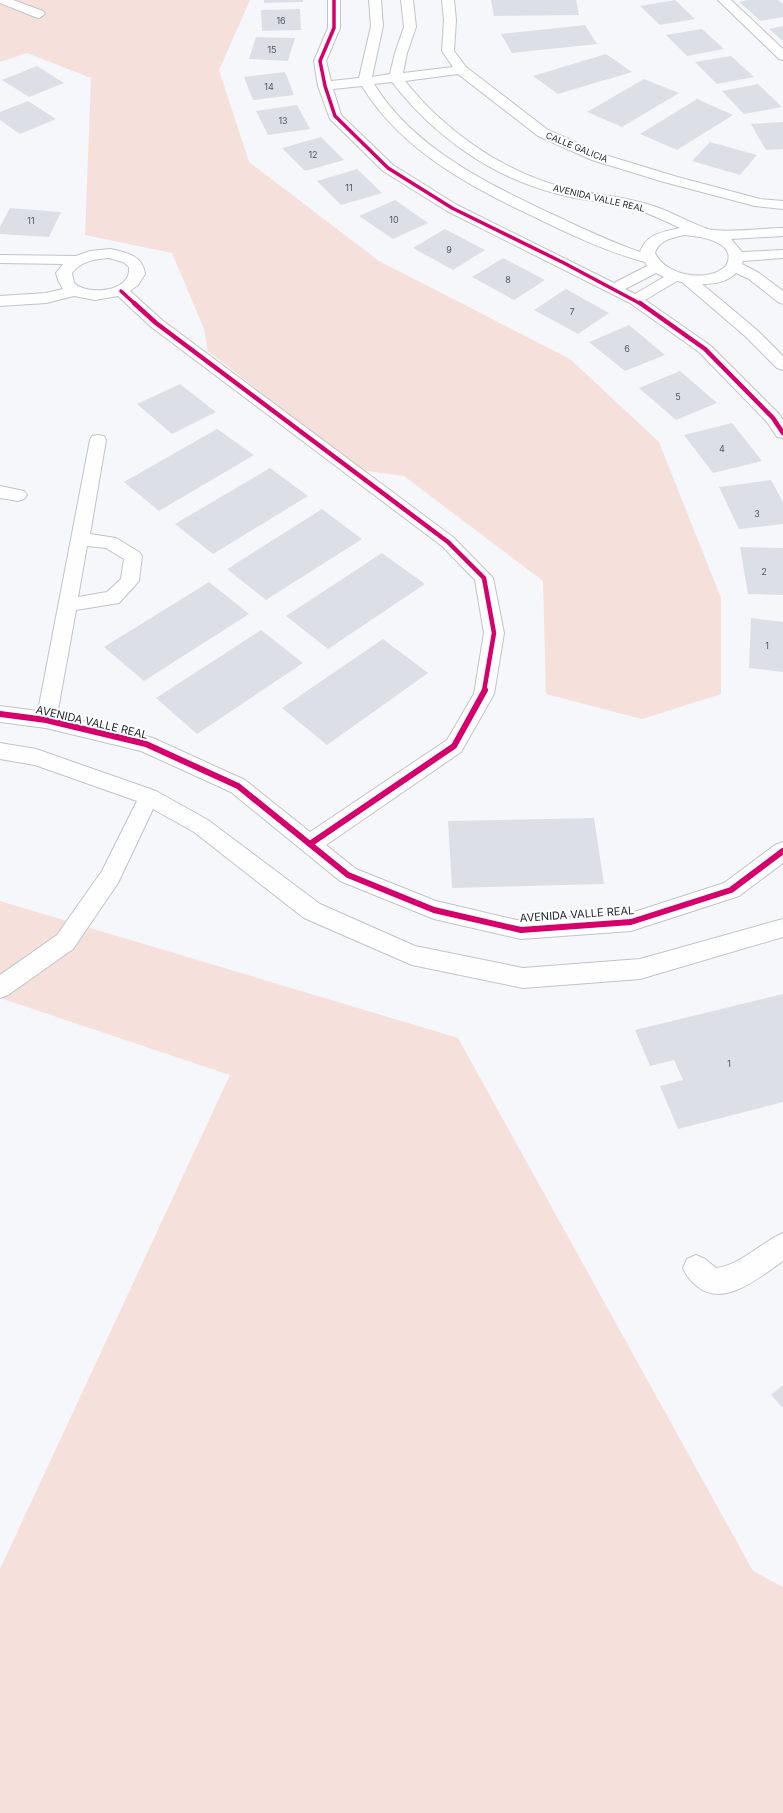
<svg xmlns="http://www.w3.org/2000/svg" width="783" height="1813" font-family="Inter,sans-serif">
<rect width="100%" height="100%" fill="#f5f7fa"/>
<g fill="#f6e0dc">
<polygon points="0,0 250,0 219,70 249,162 379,261 570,359 659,442 721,598 721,694 642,719 546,694 543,581 404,476 360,470 208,351 204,329 172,253 85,235 91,78 27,53 0,62"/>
<polygon points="0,901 458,1038 753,1571 783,1587 783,1813 0,1813 0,1569 230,1075 0,998"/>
</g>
<g fill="#dce0e6">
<polygon points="264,0 303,0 303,2 264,3"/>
<polygon points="491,0 576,0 579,15 494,16"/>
<polygon points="675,0 695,19 660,25 640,6"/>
<polygon points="748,0 778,0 783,4 783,17 761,21 739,2"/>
<polygon points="300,9 301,30 262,31 261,10"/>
<polygon points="585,25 597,44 512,53 501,34"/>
<polygon points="783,26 783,41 769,29"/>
<polygon points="702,29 724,49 687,56 666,35"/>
<polygon points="256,37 295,38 288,61 249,59"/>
<polygon points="606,54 632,72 558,94 533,76"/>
<polygon points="731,56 754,77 717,84 695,62"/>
<polygon points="37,66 64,83 29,97 2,80"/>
<polygon points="285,72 294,95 253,100 244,77"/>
<polygon points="644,79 679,93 622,127 587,112"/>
<polygon points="758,84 782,107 744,114 722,91"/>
<polygon points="697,99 733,115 677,150 640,134"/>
<polygon points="28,101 56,119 20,134 0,120 0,112"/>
<polygon points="297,105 310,129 268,135 256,111"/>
<polygon points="783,122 783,149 766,150 751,124"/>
<polygon points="321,137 344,160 305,171 282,148"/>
<polygon points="710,142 757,155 740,175 692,161"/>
<polygon points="357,169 382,193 341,205 317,181"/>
<polygon points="395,200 428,223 393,239 359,216"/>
<polygon points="10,208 61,212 49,237 0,234 0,227"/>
<polygon points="445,229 485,250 453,270 413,248"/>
<polygon points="503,258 545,280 514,300 472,277"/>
<polygon points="566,289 609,313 578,334 534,310"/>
<polygon points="629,325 665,355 625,371 589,342"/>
<polygon points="680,371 717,403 676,420 639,388"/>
<polygon points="180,384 216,412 172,434 137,404"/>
<polygon points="732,423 762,461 713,473 684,435"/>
<polygon points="217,429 254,455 159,511 124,482"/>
<polygon points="270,468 308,496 213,554 175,524"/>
<polygon points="771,480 783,502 783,524 739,529 719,487"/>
<polygon points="322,509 362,539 266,600 227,569"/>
<polygon points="740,547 783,548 783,595 748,594"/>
<polygon points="382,553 425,584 328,649 286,616"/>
<polygon points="209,582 249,614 144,681 104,647"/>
<polygon points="751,618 783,622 783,672 749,668"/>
<polygon points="261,630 303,663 197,734 156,698"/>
<polygon points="383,639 428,673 327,745 282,708"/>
<polygon points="594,818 604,884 452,888 448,821"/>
<polygon points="783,994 783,1102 678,1129 660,1086 683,1080 674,1060 650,1066 635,1030"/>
<polygon points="783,1385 783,1408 771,1395"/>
</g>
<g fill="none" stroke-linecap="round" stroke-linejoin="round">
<defs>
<g id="minor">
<polygon points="0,0 13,0 43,11 45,14 39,18 35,17 0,3"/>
<path d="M328,0H340V28L326,61L331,81L359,78L371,26L369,0H381L383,26L372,77L390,74L395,53L404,27L401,0H413L416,27L407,53L403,73L453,67L442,51L444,20L442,0H454L456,20L454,51L466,67L548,130L602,154L674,176L760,199L783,201V209L755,206L664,182L592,160L538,136L458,74L405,81C445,131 503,172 566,188C592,194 618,196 643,203C665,208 684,220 705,228C719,234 765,228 783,228V236L731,239L742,252L783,250V258L743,261L742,264L759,273L783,291V304L778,302L749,279L736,273C727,282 715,284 702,284L757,330L783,356V370L777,368L745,336L682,282L677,281L645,300L711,346L779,414L783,420V438L777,437L767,422L699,352L630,303L447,211L383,171L330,119L318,86L314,61L328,28ZM392,82C434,136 491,177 558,194C583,201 610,202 635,209C651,214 665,221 680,228C663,232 647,233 640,252C611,242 584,229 556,216C490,185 414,149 374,84ZM362,86C403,154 479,191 549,224C580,239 611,253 645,262L647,266L614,283L457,205L393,165L341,115L333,89ZM684,235C700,236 739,242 726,266C707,284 665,275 655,253C659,240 672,238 684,235ZM656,273L664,277L635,294L625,289Z"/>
<polygon points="718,0 731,0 783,49 783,60 779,59"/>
<path d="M110,249C126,252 143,256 145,274L138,285L130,291L162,320L454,538L493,578L504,633L494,694L461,752L326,845L356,869L436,901L521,921L631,913L724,883L775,845L783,842V863L739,896L631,931L521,939L434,919L340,881L231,792L141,751L46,728L0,722V706L38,711L90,440L92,436L98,435L104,436L106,440L90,534L116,538L139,552L142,556L139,581L119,603L76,610L57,715L153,738L245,780L310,832L447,740L474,694L484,633L475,580L442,546L150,326L118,296L95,300L74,296L46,303L0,306V296L46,293L63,289L58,280L56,273L63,264L0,263V255L76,256L90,251ZM109,258L123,262L129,267C132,292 88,296 74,283L72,273C81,261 95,259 109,258ZM87,546L106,548L124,559L121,579L107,592L78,597Z"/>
<polygon points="0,486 24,491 27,495 24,499 18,501 0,498"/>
<polygon points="0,743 36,749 156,791 208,820 320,904 415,946 523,968 640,959 783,919 783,937 640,979 523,988 412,965 304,918 194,832 153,809 118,883 73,949 8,995 0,998 0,975 57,935 102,871 137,801 35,765 0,759"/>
<path d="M783,1233V1261C761,1276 725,1308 698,1287C691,1281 687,1277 683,1268L687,1259L696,1255L705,1259L716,1268C741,1265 760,1243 783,1233Z"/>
</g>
</defs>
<use href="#minor" stroke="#c0c3c9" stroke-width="2"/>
<use href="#minor" fill="#fefefe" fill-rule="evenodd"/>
<defs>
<g id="cycleway-far2">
<polyline points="334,0 334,28 320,61 325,86 335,116 388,168 452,208 564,263 641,304"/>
<polyline points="121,291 135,304"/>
</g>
<g id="cycleway-far1">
<polyline points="134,303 156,323 448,542 484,578 494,633 484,691"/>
<polyline points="640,303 705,349 773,418 783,433"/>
</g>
<g id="cycleway">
<polyline points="0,714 46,720 146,744 238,786 348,875 434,910 521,930 631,922 731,890 783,851"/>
<polyline points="310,844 454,746 485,690"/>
</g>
</defs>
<use href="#cycleway-far2" stroke="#fff" stroke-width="5"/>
<use href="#cycleway-far1" stroke="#fff" stroke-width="6"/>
<use href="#cycleway" stroke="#fff" stroke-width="8"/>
<use href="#cycleway-far2" stroke="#d6006c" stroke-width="3.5"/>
<use href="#cycleway-far1" stroke="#d6006c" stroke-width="4.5"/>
<use href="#cycleway" stroke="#d6006c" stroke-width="6"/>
</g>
<g text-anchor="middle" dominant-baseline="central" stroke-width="4" stroke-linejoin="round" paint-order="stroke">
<g font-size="9" fill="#50555e">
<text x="281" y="20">16</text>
<text x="272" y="49">15</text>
<text x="269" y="86">14</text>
<text x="283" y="120">13</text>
<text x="313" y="154">12</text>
<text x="349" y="187">11</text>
<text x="394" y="219">10</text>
<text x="31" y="220">11</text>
<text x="449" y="249">9</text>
<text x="508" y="279">8</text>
<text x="572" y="311">7</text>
<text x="627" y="348">6</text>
<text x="678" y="396">5</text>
<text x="722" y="448">4</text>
<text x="757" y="513">3</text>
<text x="764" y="571">2</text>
<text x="767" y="645">1</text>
<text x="729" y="1063">1</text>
</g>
<g font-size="9" fill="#212730" stroke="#fff">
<text transform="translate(577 147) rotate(22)">CALLE GALICIA</text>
<text transform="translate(599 198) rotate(13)">AVENIDA VALLE REAL</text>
</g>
<g font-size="11" fill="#212730" stroke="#fff">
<text transform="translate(92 722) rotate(13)">AVENIDA VALLE REAL</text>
<text transform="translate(577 914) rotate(-4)">AVENIDA VALLE REAL</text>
</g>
</g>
</svg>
